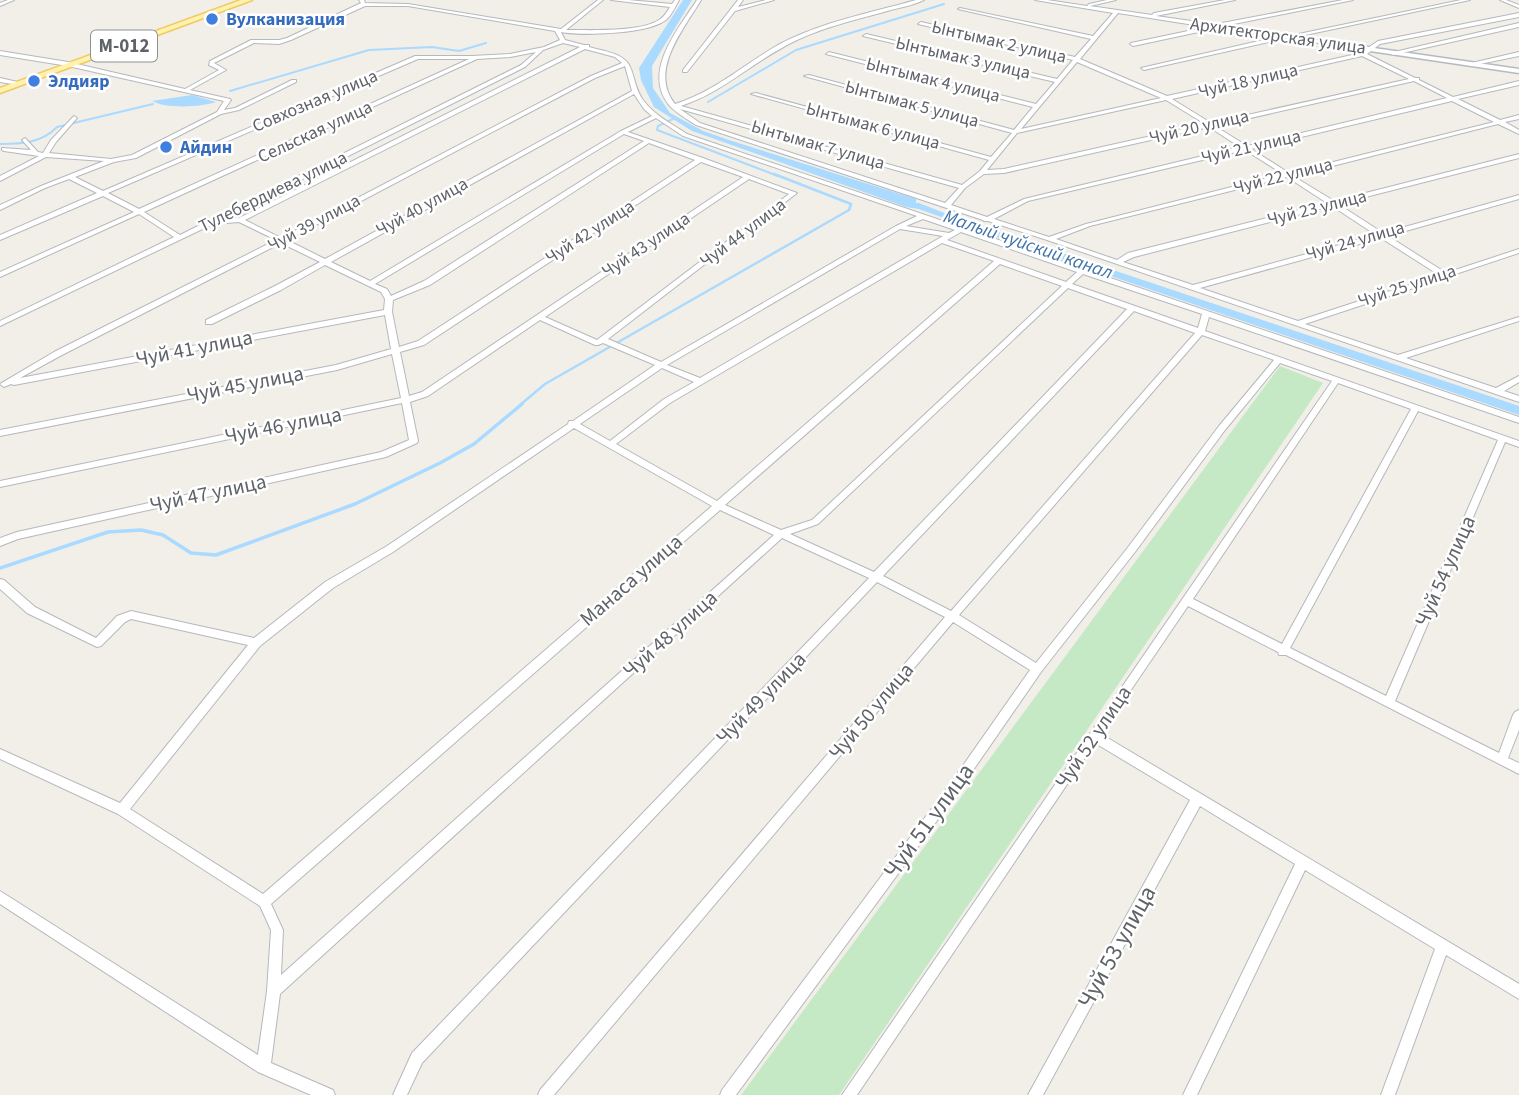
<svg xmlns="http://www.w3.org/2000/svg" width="1519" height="1095" font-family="'Source Sans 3',sans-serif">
<rect width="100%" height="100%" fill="#f1efe8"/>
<polygon fill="#c5e8c5" points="1280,366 1323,383 839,1095 741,1095"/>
<g fill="#aadaff">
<polygon points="683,0 692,0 652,66 653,88 670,113 703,131 732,141 916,199 916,203 928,208 926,210 906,207 692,131 654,107 641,80 639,68"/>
<path d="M192,95L216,102C201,107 166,109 152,101Z"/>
<polygon points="943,213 1519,406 1519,415 949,221 941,215"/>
</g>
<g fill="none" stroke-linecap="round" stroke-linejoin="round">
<g stroke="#aadaff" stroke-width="2">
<polyline points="230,91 369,50 432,47 459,51 486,43"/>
<polyline points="708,102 796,50 944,4"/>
<polyline points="673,119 658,126 657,130 778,176"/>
<path d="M0,144C21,144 42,143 57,127L153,104"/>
</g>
<polyline stroke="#aadaff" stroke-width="2.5" points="520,405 545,384 849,210 851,204 774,174"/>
<polyline stroke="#aadaff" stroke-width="3.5" points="0,568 108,532 141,530 163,535 191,553 216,555 355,504 440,463 474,444 522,404"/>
<polygon fill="#aadaff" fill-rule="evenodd" points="913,203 919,203 957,218 950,220 913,207"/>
<defs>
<g id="street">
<polygon points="8,0 14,0 0,6 0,3"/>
<path d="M359,0H364L365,3L408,4L561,29L598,0H603L566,30H570C593,30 640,32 659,20C664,17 667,12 670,7L611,0H628L672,4L675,0H679C676,6 672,14 667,19C651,34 583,36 561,32L565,40L584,45H589V47C603,51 626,53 631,69C635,80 636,90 643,100C654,115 672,124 687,134L1519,417V423L1209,317L1205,331L1519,441V447L1505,442L1395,701L1499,753L1513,715L1515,712L1519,710V730L1508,758L1519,763V774L1286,655H1279L1278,652L1188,606L1101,734L1519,984V999L1446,955L1395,1095H1381L1435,949L1305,870L1197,1095H1183L1295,864L1200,806L1043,1095H1028L1190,800L1095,743L857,1095H842L1332,381L1280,363L1225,430L1135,552L1041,672L958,792L736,1095H720L722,1090L950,784L1030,670L953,622L554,1095H538L540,1090L945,617L877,582L422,1063L407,1095H393L412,1053L869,578L782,538L280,994L271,1063L333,1090L335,1095H311L258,1072L0,904V891L258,1055L267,991L271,930L260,906L118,814L0,759V749L120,803L248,645L131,619L125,622L101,646L97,647L27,613L0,589V579L4,580L35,607L96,638L117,616L131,611L254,638L325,582L387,546L568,424L569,421H573L655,365L603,343L598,345H595L540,320L428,396L410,402L418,441L417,443L386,457L18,539L0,546V538L17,532L381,452L409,440L402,403L0,487V481L401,398L392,354L337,370L0,436V430L336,365L391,349L385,315L14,385L11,384L4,387L0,384L54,352L276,240L239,222L213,224L0,326V321L174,237L139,214L0,277V272L134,212L103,196L0,240V235L97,193L69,179L45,188L0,210V205L41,186L104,161L46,157L0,181V176L39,156L4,151L2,150V148L31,150L22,140L25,138L38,152L43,153L51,140L74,116L77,118L56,142L49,153L111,159L132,155L217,112L224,101L68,66L0,55V51L68,62L185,89L219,70L209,65L210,61L251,40H279L287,38L361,3ZM365,6H408L555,31L560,40L544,47L510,54L472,56H415L103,191L75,177L114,162L136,158L221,114L239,110L296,82V80H292L235,108L224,110L231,100L230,99L190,90L226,70L214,63L254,43L279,44L291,40ZM563,43L580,47L239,218L223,219L525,67L543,50ZM585,49L615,57L622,63L591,76L281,238L245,220ZM536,52L521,65L180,235L144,212L477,59L510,57ZM418,59H469L139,209L108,193ZM625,66L632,91L325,259L287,240L595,78ZM634,94L644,109L652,116L621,131L370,281L331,262ZM656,118L683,136L917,216L896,226L661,362L608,339L797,193L703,158L628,132ZM624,134L644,141L424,281L391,296L387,289L375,284ZM649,143L695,160L418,341L399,347L392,312L393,300L430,285ZM701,162L743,177L422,392L409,396L400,352L424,345ZM749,179L789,194L597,340L545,317ZM923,219L955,230L949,233L906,226ZM900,229L943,236L700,378L667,365ZM961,232L1077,272L1066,282L947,240ZM281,243L320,262L275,286L206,320V324H212L281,290L325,265L381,292L385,299L384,310L20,378L60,356ZM942,243L994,261L717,501L616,444L670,403ZM1000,264L1062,286L812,520L781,530L725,505ZM1083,274L1202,314L1198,328L1072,284ZM1068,288L1127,309L874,572L790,534L818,524ZM1134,311L1195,333L951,611L883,576ZM1202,335L1274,360L1219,426L1129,546L1036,663L959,615ZM662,368L694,382L664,399L610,441L580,424ZM1338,383L1411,409L1282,644L1193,599ZM1418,411L1498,440L1386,696L1290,648ZM574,428L712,506L263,894L130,809L260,646L333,588L393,552ZM720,510L774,535L281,975L283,930L271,904Z"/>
<path d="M697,0H701C684,29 648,71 675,104C714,92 743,65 778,45C821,22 870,13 916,0H924C912,6 897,8 884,12C854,20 825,27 797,40C756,59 724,92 681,106L962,185L980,171L989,160L751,94L756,93L991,157L1012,133L804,76L809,75L1014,130L1033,107L826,54L829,52L1036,104L1055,82L863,36L866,34L1057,79L1073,60L918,24L921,22L1075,57L1091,39L958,9L960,8L1093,36L1113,13L1035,0H1047L1087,6L1089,4L1107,0H1116L1090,6L1152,15L1154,13L1225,0H1235L1156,16L1220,25L1222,23L1343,0H1353L1224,26L1289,36L1461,0H1470L1296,37L1369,47L1378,41L1519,13V17L1380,44L1367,54L1415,78H1419V80L1453,97L1519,81V85L1458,99L1500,120L1519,115V119L1505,122L1519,130V134L1498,124L1293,176L1334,201L1519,154V158L1338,204L1383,233L1519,195V199L1388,236L1446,273L1519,249V253L1305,324L1398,355L1519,317V321L1406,358L1496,388L1519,376V382L1504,391L1519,396V402L1047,240L988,221H984L983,220L696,125C687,119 676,113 669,105C642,72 678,29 697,0ZM1118,13L1207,27L1131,43L1130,44L1133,46L1208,30L1210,27L1365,50L1361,53L1167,96L1080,59ZM1362,56L1409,79L1211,123L1172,99ZM1077,62L1161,98L1021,129ZM1414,81L1447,98L1247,146L1215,126ZM1166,100L1205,124L1004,169L987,170L1017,133ZM1452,101L1494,122L1289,173L1251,149ZM680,109L959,188L945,203L700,123ZM1209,127L1240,147L1024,199L987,217L951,205L965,188L984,174L1004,173ZM1245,150L1283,174L1086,224L1049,237L994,219L1028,201ZM1287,177L1327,203L1128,253L1117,260L1056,239L1090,226ZM1332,206L1376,235L1193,285L1123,262L1134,257ZM1381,238L1439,275L1298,321L1200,288Z"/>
<polygon points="738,0 743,0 738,7 766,0 774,0 735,11 687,72 683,72 683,70"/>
<polygon points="1500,0 1506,0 1519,5 1519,8"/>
<polygon points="1519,23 1519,27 1393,55 1390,53"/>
<polygon points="1276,37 1279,39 1278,40 1144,70 1141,68"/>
<polygon points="1519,52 1519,56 1470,66 1467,64"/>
<polygon points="0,78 22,83 19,85 0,82"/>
</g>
<polygon id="secondary" points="1367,47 1519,69 1519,73 1370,51 1366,49"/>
<polygon id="primary" points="241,0 252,0 0,93 0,88"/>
</defs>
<use href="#street" stroke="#b5b8bc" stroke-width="2"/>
<use href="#secondary" stroke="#b6babf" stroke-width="3"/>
<use href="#primary" stroke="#f2c960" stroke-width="3"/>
<use href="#street" fill="#fff" fill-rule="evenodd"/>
<use href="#secondary" fill="#fff" fill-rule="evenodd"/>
<use href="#primary" fill="#fff2af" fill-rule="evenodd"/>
</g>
<g fill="#3f7fe0" stroke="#fff" stroke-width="2.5">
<circle cx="212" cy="19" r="7"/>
<circle cx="34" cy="81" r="7"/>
<circle cx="166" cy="147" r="7"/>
</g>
<g text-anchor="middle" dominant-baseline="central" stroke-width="5" stroke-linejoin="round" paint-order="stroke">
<g font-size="18" font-weight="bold" fill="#366cbe" stroke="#fff" text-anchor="start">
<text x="226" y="19">Вулканизация</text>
<text x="48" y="81">Элдияр</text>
<text x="180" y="147">Айдин</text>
</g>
<g font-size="18" fill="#5f6368" stroke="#fff">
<text transform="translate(1278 36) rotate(8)">Архитекторская улица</text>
<text transform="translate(999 42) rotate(13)">Ынтымак 2 улица</text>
<text transform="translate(963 58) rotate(13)">Ынтымак 3 улица</text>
<text transform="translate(933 80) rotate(14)">Ынтымак 4 улица</text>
<text transform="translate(1248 81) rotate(-13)">Чуй 18 улица</text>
<text transform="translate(315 101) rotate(-23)">Совхозная улица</text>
<text transform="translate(912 104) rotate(15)">Ынтымак 5 улица</text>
<text transform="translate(873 126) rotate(15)">Ынтымак 6 улица</text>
<text transform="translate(1199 127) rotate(-13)">Чуй 20 улица</text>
<text transform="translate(315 132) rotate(-25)">Сельская улица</text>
<text transform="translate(818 145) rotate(16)">Ынтымак 7 улица</text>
<text transform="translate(1251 147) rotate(-13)">Чуй 21 улица</text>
<text transform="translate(1283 176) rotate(-14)">Чуй 22 улица</text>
<text transform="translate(273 192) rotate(-26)">Тулебердиева улица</text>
<text transform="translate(422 207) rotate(-29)">Чуй 40 улица</text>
<text transform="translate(1317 208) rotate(-14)">Чуй 23 улица</text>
<text transform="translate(314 223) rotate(-28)">Чуй 39 улица</text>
<text transform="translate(590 232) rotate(-33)">Чуй 42 улица</text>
<text transform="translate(743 233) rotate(-37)">Чуй 44 улица</text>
<text transform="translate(1355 241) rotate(-16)">Чуй 24 улица</text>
<text transform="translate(646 245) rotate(-34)">Чуй 43 улица</text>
<text transform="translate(1407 286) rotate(-18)">Чуй 25 улица</text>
</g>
<rect fill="#fff" stroke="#8f9295" stroke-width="2" x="91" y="30.5" width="66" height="31" rx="5"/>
<g font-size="19" font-weight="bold" fill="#5f6368">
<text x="124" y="46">М-012</text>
</g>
<g font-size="19" font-style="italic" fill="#4174aa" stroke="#fff">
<text transform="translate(1028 245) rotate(19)">Малый чуйский канал</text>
</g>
<g font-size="21" fill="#5f6368" stroke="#fff">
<text transform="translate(194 348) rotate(-11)">Чуй 41 улица</text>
<text transform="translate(245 384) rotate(-11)">Чуй 45 улица</text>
<text transform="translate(283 425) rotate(-11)">Чуй 46 улица</text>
<text transform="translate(208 493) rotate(-12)">Чуй 47 улица</text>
<text transform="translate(1445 571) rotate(-66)">Чуй 54 улица</text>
<text transform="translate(631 580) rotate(-41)">Манаса улица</text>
<text transform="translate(670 634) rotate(-42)">Чуй 48 улица</text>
<text transform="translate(761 698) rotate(-46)">Чуй 49 улица</text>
<text transform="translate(871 711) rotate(-50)">Чуй 50 улица</text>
<text transform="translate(1093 737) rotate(-56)">Чуй 52 улица</text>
</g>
<g font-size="24" fill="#5f6368" stroke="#fff">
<text transform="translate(929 821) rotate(-54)">Чуй 51 улица</text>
<text transform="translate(1117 947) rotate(-61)">Чуй 53 улица</text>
</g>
</g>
</svg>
